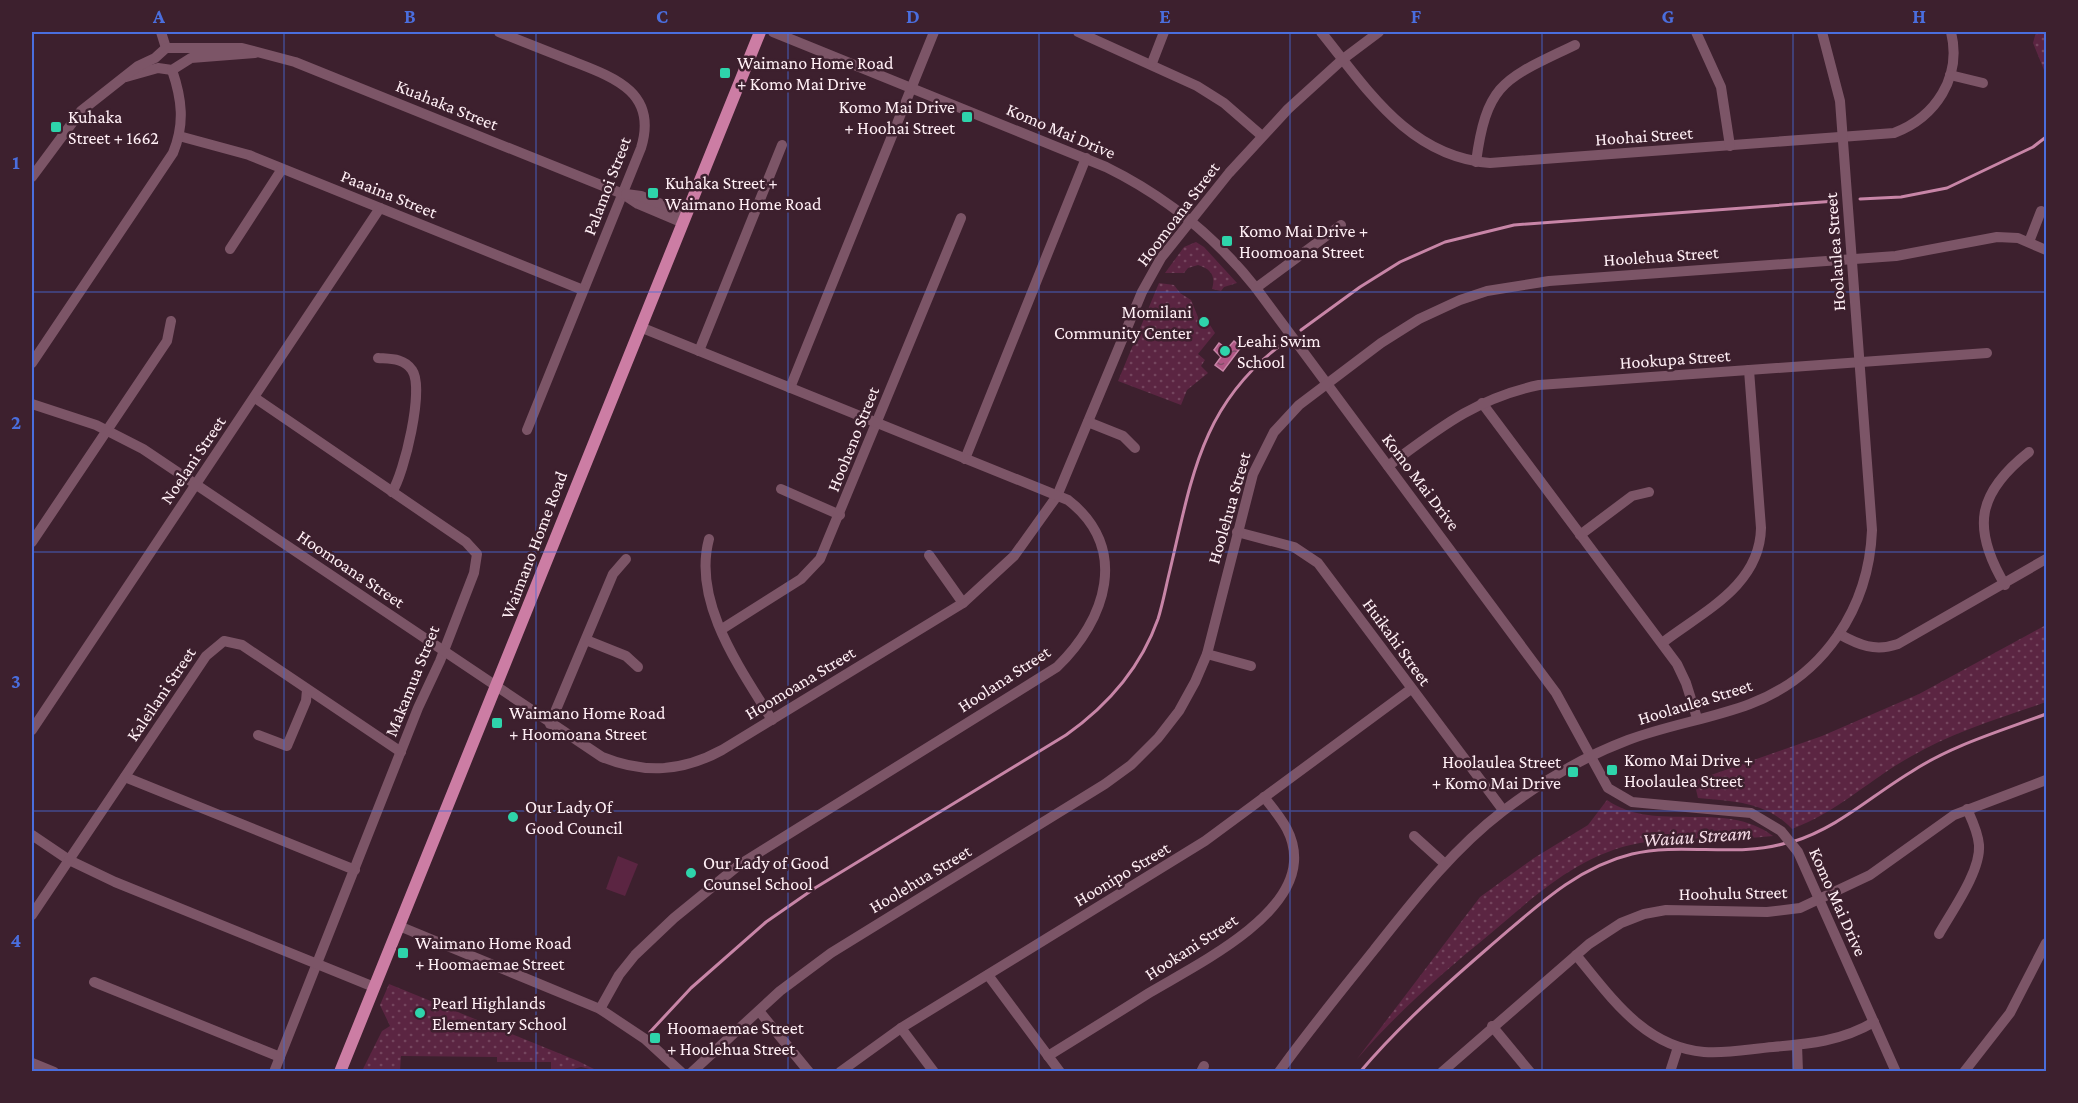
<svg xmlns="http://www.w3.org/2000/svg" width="2078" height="1103" font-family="'Crimson Pro',serif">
<defs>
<pattern id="grass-dots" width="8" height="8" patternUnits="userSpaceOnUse" patternTransform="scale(1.5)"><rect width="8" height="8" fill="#5b2542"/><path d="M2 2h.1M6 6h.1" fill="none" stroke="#74455e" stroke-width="1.8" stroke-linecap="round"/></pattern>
<pattern id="water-ripples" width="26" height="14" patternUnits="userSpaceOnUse" patternTransform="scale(1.5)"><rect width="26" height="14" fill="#b05785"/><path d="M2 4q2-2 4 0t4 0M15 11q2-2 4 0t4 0" fill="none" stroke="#83506a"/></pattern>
</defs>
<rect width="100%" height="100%" fill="#3d202e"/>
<g fill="url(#grass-dots)">
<polygon points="2036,32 2046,32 2046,75 2033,43"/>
<path d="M1196,242L1204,247L1237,283L1224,287L1221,291L1212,289C1216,276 1211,269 1198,265L1188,268L1184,273H1165L1184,247Z"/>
<polygon points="1159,283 1174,285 1180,293 1191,300 1200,322 1210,325 1215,333 1198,354 1205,360 1201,366 1208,373 1187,390 1181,405 1118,381"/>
<path d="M2046,625V702C2001,718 1952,732 1910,757C1867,781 1841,810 1792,829C1767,802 1733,801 1698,798L1694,781L1822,736L1919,694Z"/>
<path d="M1607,800C1655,834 1725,799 1773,836C1729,841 1684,835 1640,843C1579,854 1536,895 1490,934C1442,973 1397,1013 1357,1059L1480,897L1534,858L1588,825Z"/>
<polygon points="389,984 578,1061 598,1071 581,1067 566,1071 551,1070 551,1062 497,1062 497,1057 401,1056 400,1071 362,1071 382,1031 390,1026 380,1005"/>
</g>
<polygon fill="#5b2542" points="618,856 638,864 625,896 606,889"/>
<polygon fill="url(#water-ripples)" stroke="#c885a7" stroke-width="1.5" points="1234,341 1241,347 1223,371 1215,365 1221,357 1214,350 1219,343 1227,349"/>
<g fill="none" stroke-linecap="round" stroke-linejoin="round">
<g stroke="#c885a7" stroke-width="3">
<polyline points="1860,199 1901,197 1947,188 2033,147 2046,137"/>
<polyline points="1301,330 1360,287 1400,262 1445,242 1514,225 1836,201"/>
<path d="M1792,842C1838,828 1871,796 1911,772C1952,745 2001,731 2046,714"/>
<path d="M650,1032L691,988L766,922L815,888L1066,735C1107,706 1141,667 1158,619C1163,603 1166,586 1170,570C1192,477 1201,405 1282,344"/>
<path d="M1360,1072C1399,1026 1443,987 1488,948C1532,911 1574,868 1632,854C1682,842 1736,858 1786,843"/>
</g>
<g stroke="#7c5567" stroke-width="10">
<polyline points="161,32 166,48"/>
<path d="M499,32C521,41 544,50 567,59C610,76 659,90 641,148L527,430"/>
<path d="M773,32L1106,167C1165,196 1215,236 1256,288L1556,693L1608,788L1632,802L1751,813L1781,831L1798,852L1896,1072"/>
<polyline points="1078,32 1197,86 1224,103 1262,136"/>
<path d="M1321,32C1367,89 1409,157 1490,163L1894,133C1936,117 1962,77 1951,32"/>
<polyline points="1696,32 1721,87 1730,146"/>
<polyline points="1152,63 1164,32"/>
<polyline points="1950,75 1983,83"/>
<polyline points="126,77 158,68 172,70 191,58 255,53"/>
<polyline points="179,136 249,155 583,290"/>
<path d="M1476,162C1487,81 1505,79 1575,45"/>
<polyline points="32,177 81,111 138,66 155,58 166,48 242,48 295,62 623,194 638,204 683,223"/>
<polyline points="626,194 641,196 686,214"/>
<polyline points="2029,242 2041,211"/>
<polyline points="230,249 282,169"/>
<polyline points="1256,288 1341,225"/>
<polyline points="699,351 782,145"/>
<path d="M378,358C390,359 404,358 412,370C425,388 404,474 392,492"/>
<path d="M32,363L173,153C185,124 182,99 172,70"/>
<polyline points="790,388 934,32"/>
<polyline points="255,398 466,542 477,554 474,573 440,661 418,708 274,1072"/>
<polyline points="1482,403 1677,664 1686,683 1697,718"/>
<path d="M32,404L96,425L143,449L602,757C644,774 682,772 722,750L963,603L1014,556L1057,496L1142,292L1161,258L1229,173L1288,109L1343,59L1379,32"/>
<polyline points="1088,422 1123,436 1135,448"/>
<polyline points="965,459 1086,158"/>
<path d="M1388,466C1438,429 1476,398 1539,385L1987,353"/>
<polyline points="781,489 840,515"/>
<polyline points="1237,532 1294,547 1318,563 1503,810"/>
<polyline points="1580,535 1632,496 1649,492"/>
<path d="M709,539C692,602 740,668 772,720"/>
<polyline points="32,542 167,341 171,321"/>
<polyline points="929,555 963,603"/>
<path d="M2005,585C1971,528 1977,493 2029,452"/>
<polyline points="722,629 801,579 820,559 961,218"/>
<path d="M1839,634C1859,645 1875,652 1898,644L2046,559"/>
<polyline points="586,640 626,656 638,667"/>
<path d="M1662,643C1702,612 1760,586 1761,528L1749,370"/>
<polyline points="1207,654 1251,666"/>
<polyline points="550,724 613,574 626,559"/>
<polyline points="32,730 380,208"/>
<polyline points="258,735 287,746 306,701 307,690"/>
<polyline points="125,777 355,870"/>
<polyline points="32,835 69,860 115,882 374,987"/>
<polyline points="1414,836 1445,864"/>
<polyline points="32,915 206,656 224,641 242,645 401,752"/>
<polyline points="399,926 600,1009 645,1039 681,1072"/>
<path d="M1939,934C1952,911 1981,871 1979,845C1978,832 1972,820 1967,809"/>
<path d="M1576,955C1611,997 1644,1047 1704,1052C1726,1054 1750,1049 1773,1047C1809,1044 1842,1041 1874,1022"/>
<polyline points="988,975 1060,1072"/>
<polyline points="94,982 280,1057"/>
<path d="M600,1009L619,975L635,955L674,918L739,865L1057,667C1106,620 1130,548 1068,500L640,327"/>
<polyline points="759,1011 809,1072"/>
<polyline points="1492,1026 1530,1072"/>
<polyline points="901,1028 934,1072"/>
<polyline points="1797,1045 1798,1072"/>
<path d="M1048,1056C1082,1035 1116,1014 1149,993C1194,966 1290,920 1294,862C1296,835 1280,817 1264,797"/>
<polyline points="32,1063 54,1072"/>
<polyline points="692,1072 780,991 831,953 1105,784 1131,765 1158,738 1179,711 1195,682 1207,654 1253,474 1274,432 1299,405 1381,343 1419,319 1460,300 1487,291 1549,281 1896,256 1997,237 2018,238 2046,250"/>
<polyline points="840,1072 901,1028 1205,841 1411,689"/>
<polyline points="1201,1072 1204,1066"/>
<path d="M1279,1072C1309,1030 1342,990 1374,950C1413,901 1452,850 1503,811C1541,782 1583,757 1628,740C1668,725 1710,719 1750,704C1824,676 1869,608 1872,530L1840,101L1822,32"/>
<polyline points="1442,1072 1589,944 1621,923 1644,914 1666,910 1767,912 1800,908 1870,875 1954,815 2046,780"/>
<polyline points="1670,1072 1678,1047"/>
<polyline points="1964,1072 2010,1013 2046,943"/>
</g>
<polyline stroke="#cc7da4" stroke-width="12" points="340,1072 760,32"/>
</g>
<path fill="none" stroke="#4a6ede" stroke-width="1.5" stroke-opacity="0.55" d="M284,32V1072M536,32V1072M788,32V1072M1039,32V1072M1290,32V1072M1542,32V1072M1793,32V1072M32,292H2046M32,552H2046M32,811H2046"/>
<g fill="#2ed4ab" stroke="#3d202e" stroke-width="2">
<rect x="719" y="67" width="12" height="12" rx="3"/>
<rect x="961" y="111" width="12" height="12" rx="3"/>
<rect x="50" y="121" width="12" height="12" rx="3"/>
<rect x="647" y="187" width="12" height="12" rx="3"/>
<rect x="1221" y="235" width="12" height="12" rx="3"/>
<circle cx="1204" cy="322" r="6"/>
<circle cx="1225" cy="351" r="6"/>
<rect x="491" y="717" width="12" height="12" rx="3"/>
<rect x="1606" y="764" width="12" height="12" rx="3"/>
<rect x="1567" y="766" width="12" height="12" rx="3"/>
<circle cx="513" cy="817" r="6"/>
<circle cx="691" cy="873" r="6"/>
<rect x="397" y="947" width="12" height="12" rx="3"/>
<circle cx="420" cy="1013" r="6"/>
<rect x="649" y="1032" width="12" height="12" rx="3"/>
</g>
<g text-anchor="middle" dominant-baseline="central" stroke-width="5" stroke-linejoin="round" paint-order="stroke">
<g font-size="18" fill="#ffeff5" stroke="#3d202e" text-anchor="start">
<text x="737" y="63">Waimano Home Road<tspan x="737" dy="21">+ Komo Mai Drive</tspan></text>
<text x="955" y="107" text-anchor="end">Komo Mai Drive<tspan x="955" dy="21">+ Hoohai Street</tspan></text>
<text x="68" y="117">Kuhaka<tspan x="68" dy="21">Street + 1662</tspan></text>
<text x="665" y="183">Kuhaka Street +<tspan x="665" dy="21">Waimano Home Road</tspan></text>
<text x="1239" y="231">Komo Mai Drive +<tspan x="1239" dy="21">Hoomoana Street</tspan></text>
<text x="1192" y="312" text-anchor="end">Momilani<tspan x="1192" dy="21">Community Center</tspan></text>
<text x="1237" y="341">Leahi Swim<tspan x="1237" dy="21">School</tspan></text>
<text x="509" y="713">Waimano Home Road<tspan x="509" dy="21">+ Hoomoana Street</tspan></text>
<text x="1624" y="760">Komo Mai Drive +<tspan x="1624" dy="21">Hoolaulea Street</tspan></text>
<text x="1561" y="762" text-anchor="end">Hoolaulea Street<tspan x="1561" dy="21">+ Komo Mai Drive</tspan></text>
<text x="525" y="807">Our Lady Of<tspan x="525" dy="21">Good Council</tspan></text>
<text x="703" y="863">Our Lady of Good<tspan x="703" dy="21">Counsel School</tspan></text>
<text x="415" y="943">Waimano Home Road<tspan x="415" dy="21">+ Hoomaemae Street</tspan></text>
<text x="432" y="1003">Pearl Highlands<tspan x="432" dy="21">Elementary School</tspan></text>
<text x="667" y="1028">Hoomaemae Street<tspan x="667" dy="21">+ Hoolehua Street</tspan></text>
</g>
<g font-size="18" fill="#ffeff5" stroke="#3d202e">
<text transform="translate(447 105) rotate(22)">Kuahaka Street</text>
<text transform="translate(1061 131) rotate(23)">Komo Mai Drive</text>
<text transform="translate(1644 136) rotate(-4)">Hoohai Street</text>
<text transform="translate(607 186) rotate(-69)">Palamoi Street</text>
<text transform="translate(389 194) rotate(22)">Paaaina Street</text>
<text transform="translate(1178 214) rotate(-53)">Hoomoana Street</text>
<text transform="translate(1835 252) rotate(-94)">Hoolaulea Street</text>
<text transform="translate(1661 256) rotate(-4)">Hoolehua Street</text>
<text transform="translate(1675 359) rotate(-4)">Hookupa Street</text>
<text transform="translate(853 439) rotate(-68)">Hooheno Street</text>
<text transform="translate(193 460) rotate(-56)">Noelani Street</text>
<text transform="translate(1421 482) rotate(53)">Komo Mai Drive</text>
<text transform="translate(1229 508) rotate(-74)">Hoolehua Street</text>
<text transform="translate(534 545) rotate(-69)">Waimano Home Road</text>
<text transform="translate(351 569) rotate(34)">Hoomoana Street</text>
<text transform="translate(1397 642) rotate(54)">Huikahi Street</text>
<text transform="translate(1004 679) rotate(-33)">Hoolana Street</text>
<text transform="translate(412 681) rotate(-68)">Makamua Street</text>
<text transform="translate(800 683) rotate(-31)">Hoomoana Street</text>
<text transform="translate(161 694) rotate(-56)">Kaleilani Street</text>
<text transform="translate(1695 702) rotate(-17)">Hoolaulea Street</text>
<text transform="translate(1122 874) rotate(-31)">Hoonipo Street</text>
<text transform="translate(920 879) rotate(-31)">Hoolehua Street</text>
<text transform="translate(1733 893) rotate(-1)">Hoohulu Street</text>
<text transform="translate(1838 902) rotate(66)">Komo Mai Drive</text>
<text transform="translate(1191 947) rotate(-33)">Hookani Street</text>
</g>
<g font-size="20" font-style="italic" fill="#f5dbe6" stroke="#3d202e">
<text transform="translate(1697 836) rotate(-4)">Waiau Stream</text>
</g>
</g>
<rect width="2078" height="1103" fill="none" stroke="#3d202e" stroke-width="66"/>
<rect x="33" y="33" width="2012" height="1037" fill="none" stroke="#4a6ede" stroke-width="2"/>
<g font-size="20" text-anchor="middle" font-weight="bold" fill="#4a6ede">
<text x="159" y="23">A</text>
<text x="410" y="23">B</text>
<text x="662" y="23">C</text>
<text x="913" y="23">D</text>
<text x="1165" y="23">E</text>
<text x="1416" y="23">F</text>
<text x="1668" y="23">G</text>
<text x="1919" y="23">H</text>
<text x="16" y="169">1</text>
<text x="16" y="429">2</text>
<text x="16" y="688">3</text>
<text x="16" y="947">4</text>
</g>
</svg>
